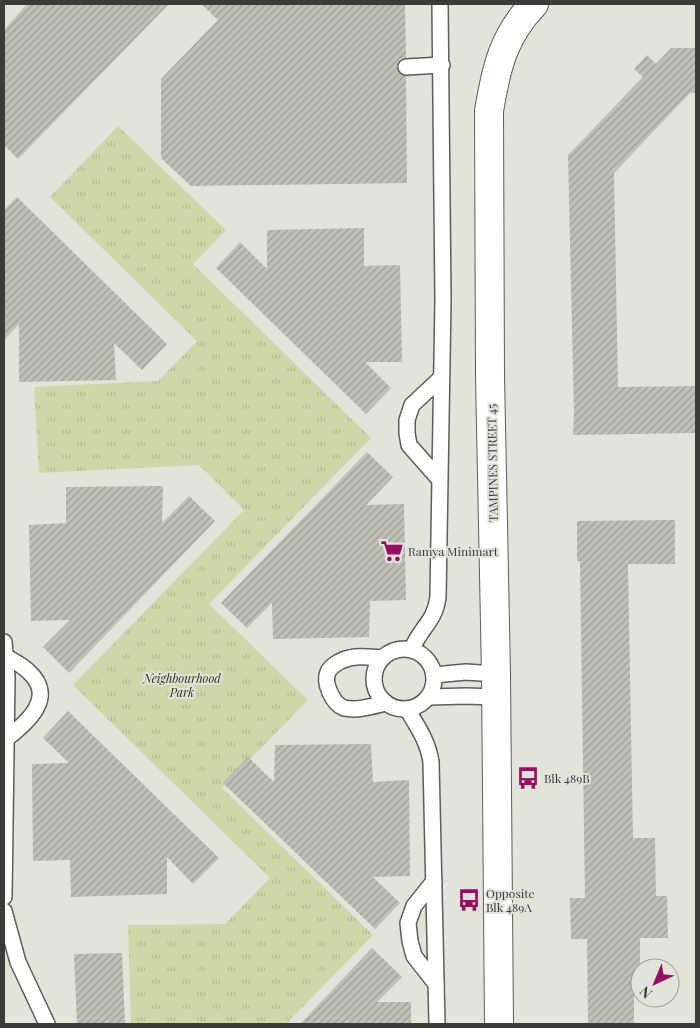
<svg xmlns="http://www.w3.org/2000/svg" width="700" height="1028" font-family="'Playfair Display',serif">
<defs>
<pattern id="park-tufts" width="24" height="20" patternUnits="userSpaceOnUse" patternTransform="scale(1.25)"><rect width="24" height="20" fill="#d1d6a8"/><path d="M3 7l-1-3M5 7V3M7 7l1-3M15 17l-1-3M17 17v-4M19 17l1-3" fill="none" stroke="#b4b991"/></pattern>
<pattern id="building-hatch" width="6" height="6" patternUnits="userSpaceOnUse" patternTransform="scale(1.25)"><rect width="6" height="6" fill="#bfc0b7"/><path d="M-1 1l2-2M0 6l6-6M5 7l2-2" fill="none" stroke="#9c9d96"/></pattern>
</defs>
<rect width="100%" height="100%" fill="#e2e4db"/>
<polygon fill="url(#park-tufts)" points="118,126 226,230 193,264 371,438 209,604 308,700 222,788 373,935 286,1024 131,1024 128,925 225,924 270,878 73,685 244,510 199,465 39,473 34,387 158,381 197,341 50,197"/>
<g fill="url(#building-hatch)">
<polygon points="27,4 169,4 18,159 4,145 4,30"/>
<polygon points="201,4 405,4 406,58 400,59 397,67 398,72 406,76 407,183 191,186 161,158 161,79 218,20"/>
<polygon points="671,48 696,48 696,93 690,93 614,173 618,387 696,386 696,433 573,435 574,413 568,155 643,77 634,69 647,55 656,64"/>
<polygon points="17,197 167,344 142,370 114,343 116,380 19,382 19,324 4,340 4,210"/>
<polygon points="364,228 364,266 400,265 402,362 365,362 391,388 366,414 216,268 240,242 267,269 267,230"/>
<polygon points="367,452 393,477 366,505 404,504 406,600 370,601 369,637 273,639 272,603 247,628 221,603"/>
<polygon points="163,486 162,523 189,496 215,521 69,673 43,647 70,620 31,621 29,525 66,523 66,487"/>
<polygon points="675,520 675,564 628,564 633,838 655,838 656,896 667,896 668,938 640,938 640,996 634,996 634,1024 588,1024 587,939 571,939 570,898 585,898 580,561 577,561 577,521"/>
<polygon points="68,711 219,858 193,884 167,857 167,894 71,897 70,860 33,861 32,764 69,763 43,738"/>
<polygon points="371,744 373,782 409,780 410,876 373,877 400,903 375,929 223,783 248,757 274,782 275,745"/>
<polygon points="372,948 402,977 377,1002 411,1002 411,1024 300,1024"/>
<polygon points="122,953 125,1024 77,1024 74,954"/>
</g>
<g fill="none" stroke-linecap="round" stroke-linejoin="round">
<defs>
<g id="lane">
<polyline points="406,67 442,65"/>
<polyline points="439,479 409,445 407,433 407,420 412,405 441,378"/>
<polyline points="4,642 7,677 4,897"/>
<circle cx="404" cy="679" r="30"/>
<path d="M412,649C420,628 435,622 438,597L443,300L440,4"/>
<path d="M5,656C13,661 22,665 28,671C57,697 28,722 6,739"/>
<path d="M381,658C368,657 356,655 343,660C338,662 330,667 328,672C323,683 333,704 344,708C358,711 373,706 386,703"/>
<polyline points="434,675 466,672 496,674"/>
<polyline points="429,697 466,696 495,697"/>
<path d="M407,709C417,726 428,741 431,762L437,1024"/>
<polyline points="434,881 414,906 408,923 410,941 414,956 436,984"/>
<polyline points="4,911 18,962 47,1024"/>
</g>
<path id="street" d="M499,1024L496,674L490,376L489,111C496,69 503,36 534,4"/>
</defs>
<use href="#lane" stroke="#5d5e57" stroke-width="18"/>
<use href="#street" stroke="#5d5e57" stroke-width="30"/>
<use href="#lane" stroke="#fff" stroke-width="15"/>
<use href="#street" stroke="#fff" stroke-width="28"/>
</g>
<defs>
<symbol id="supermarket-bare" viewBox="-9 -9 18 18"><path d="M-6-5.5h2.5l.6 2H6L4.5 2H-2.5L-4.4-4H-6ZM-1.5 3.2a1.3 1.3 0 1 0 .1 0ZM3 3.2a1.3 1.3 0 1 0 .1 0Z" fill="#980d61" stroke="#e2e4db" stroke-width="2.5" paint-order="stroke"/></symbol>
<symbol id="bus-bare" viewBox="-9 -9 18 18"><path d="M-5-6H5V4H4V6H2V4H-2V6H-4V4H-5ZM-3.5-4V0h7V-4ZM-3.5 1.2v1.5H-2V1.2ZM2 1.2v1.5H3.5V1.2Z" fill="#980d61" stroke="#e2e4db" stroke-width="2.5" paint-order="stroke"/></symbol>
</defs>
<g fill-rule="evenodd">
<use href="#supermarket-bare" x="376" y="535" width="32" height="32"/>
<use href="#bus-bare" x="512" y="762" width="32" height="32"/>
<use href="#bus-bare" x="453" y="884" width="32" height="32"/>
</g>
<g text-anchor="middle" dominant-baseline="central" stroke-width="4" stroke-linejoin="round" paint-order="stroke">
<g font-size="12" fill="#3b3b38" stroke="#e2e4db">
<text transform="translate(492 463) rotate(-91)">TAMPINES STREET 45</text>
</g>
<g font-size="12" fill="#3b3b38" stroke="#e2e4db" text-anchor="start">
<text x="408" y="551">Ramya Minimart</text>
<text x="544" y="778">Blk 489B</text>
<text x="486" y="893">Opposite<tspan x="486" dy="14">Blk 489A</tspan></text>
</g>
<g font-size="12" font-style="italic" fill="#2d2f10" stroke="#e2e4db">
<text x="182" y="678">Neighbourhood<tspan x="182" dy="14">Park</tspan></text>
</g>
</g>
<rect width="700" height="1028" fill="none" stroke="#3b3b38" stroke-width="10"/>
<g transform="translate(655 983) rotate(224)"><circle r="24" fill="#e2e4db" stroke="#9fa09a"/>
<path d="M0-4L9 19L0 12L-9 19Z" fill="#980d61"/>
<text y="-8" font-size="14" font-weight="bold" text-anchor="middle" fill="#3b3b38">N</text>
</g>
</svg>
